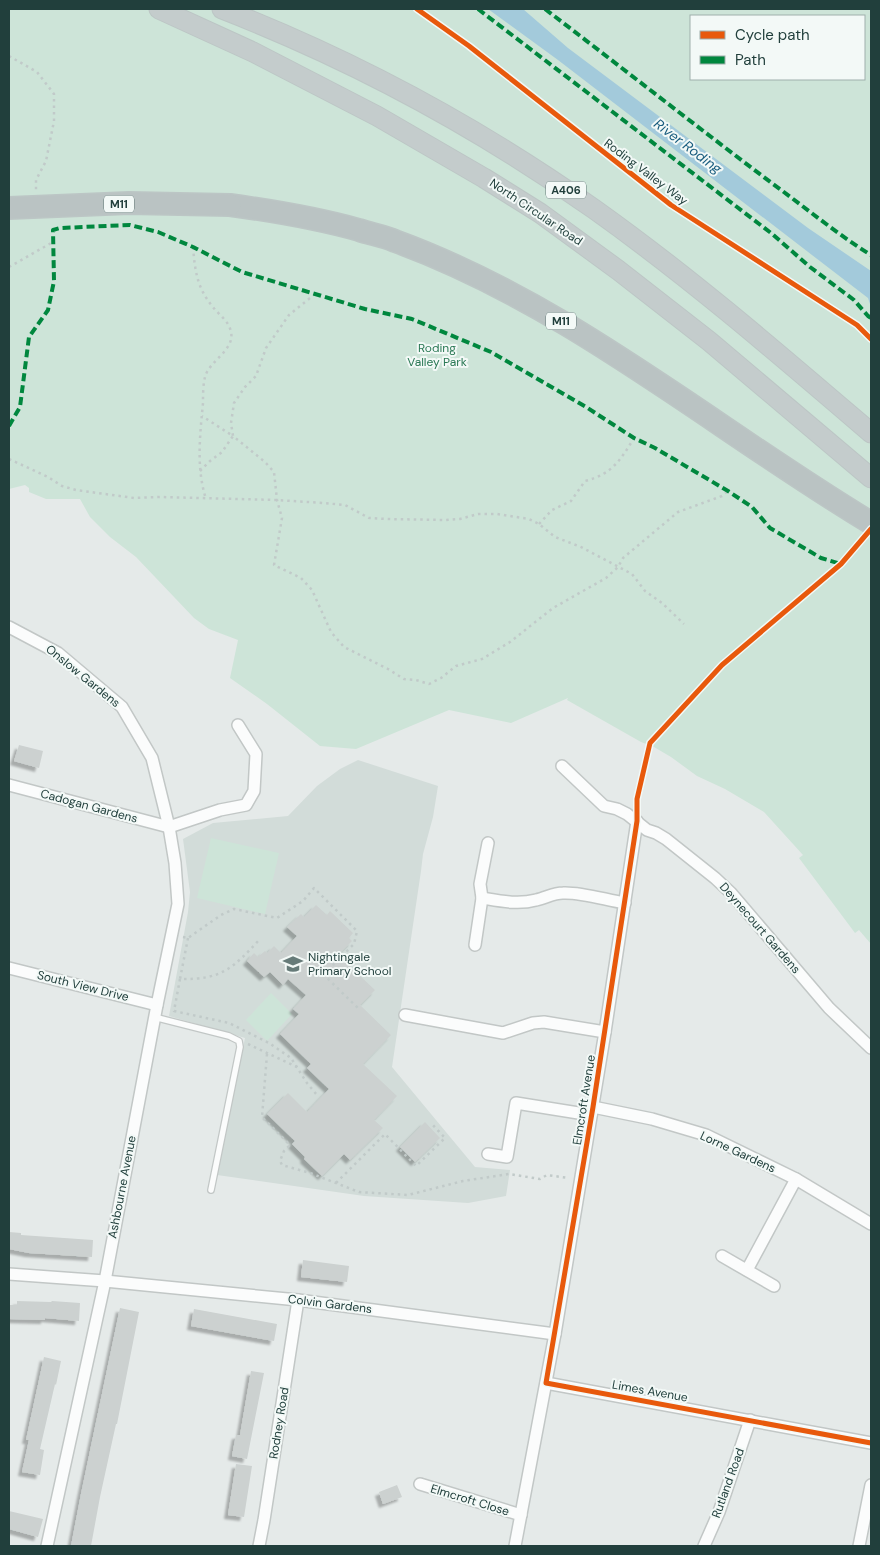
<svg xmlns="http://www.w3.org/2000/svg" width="880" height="1555" font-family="'DM Sans',sans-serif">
<defs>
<filter id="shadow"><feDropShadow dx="-4" dy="4" stdDeviation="1" flood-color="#0004"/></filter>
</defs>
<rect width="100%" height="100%" fill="#e5eae9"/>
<polygon fill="#d2dcd9" points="358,760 438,786 433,817 423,854 421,871 392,1067 475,1167 510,1170 506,1196 468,1203 364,1196 217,1175 245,1038 169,1016 188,912 190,892 183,839 213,823 288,816 317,786 340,769"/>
<g fill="#cde4d8" fill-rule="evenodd">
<path d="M9,9H871V944L859,930L855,933L799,858L803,855L764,812L725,789L697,776L671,757L654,747L641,742L567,700L568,698L511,723L449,710L356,749L320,746L267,704L230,678L238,640L209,629L194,618L136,557L110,537L90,517L80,499H46L29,492V488L25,485L9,489ZM691,16H864V79H691Z"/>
<polygon points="211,838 279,853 265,914 197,898"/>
<polygon points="271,993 292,1014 267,1041 246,1020"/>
</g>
<polygon fill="#a3cadb" points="488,9 523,9 568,48 808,228 871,271 871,307 868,298 558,60"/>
<g fill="#ccd1d0" filter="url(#shadow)">
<polygon points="19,745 43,751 39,768 14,761"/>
<polygon points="316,905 327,915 330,911 353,933 349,938 352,941 338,955 375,990 360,1005 391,1035 363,1064 397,1096 374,1120 383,1128 350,1160 344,1154 322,1176 304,1159 305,1157 292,1144 295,1141 267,1114 288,1093 307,1112 329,1089 307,1068 311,1064 280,1034 299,1014 293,1009 306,995 288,979 283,985 270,972 264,977 247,961 254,953 258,957 265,951 267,953 274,946 281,953 297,936 287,927 301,914 304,917"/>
<polygon points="425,1122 440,1138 415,1162 400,1147"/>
<polygon points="9,1232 21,1233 21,1235 93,1240 92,1257 29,1253 9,1249"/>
<polygon points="303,1260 349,1266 347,1282 301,1277"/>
<polygon points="17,1301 51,1302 52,1301 80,1303 79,1321 45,1318 45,1320 9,1319 9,1305 17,1305"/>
<polygon points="120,1308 139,1312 117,1424 116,1424 100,1497 91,1546 71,1546 81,1494"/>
<polygon points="194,1309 277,1324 274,1341 191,1326"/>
<polygon points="44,1357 61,1361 56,1385 55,1384 40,1449 44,1450 40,1475 22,1472 29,1440 26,1440"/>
<polygon points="251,1371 264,1373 247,1459 232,1456 236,1435 240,1435"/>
<polygon points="236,1464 252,1466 244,1517 228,1515"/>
<polygon points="397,1485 402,1497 383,1504 379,1492"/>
<polygon points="9,1511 43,1519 38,1537 9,1529"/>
</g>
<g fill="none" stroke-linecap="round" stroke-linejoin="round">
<defs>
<polyline id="service" points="154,1017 229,1036 239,1041 240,1047 211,1190"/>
<g id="minor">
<polyline points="9,627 58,653 122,707 152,758 169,827 175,863 178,904 157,1005 105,1281 47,1546"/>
<polyline points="562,766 604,806 617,809 627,814 647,830 656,833 666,839 715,878 731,893 829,1008 871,1048"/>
<polyline points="9,785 169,827"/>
<polyline points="169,827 220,810 246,805 254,791 256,754 238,725"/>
<path d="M482,898C500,901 518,905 536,900C546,898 553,893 563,893C581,892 606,900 625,903"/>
<polyline points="475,945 482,898 480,884 488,843"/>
<polyline points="9,968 157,1005"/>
<polyline points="405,1015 503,1033 533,1023 544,1022 605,1032"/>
<polyline points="593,1107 652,1119 706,1135 796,1179 871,1224"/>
<polyline points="488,1154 507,1157 516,1103 591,1115"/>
<polyline points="722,1256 774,1286"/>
<polyline points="747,1270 796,1179"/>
<polyline points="9,1274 105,1281 298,1300 555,1334"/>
<polyline points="546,1383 871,1443"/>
<polyline points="420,1484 521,1515"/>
<polyline points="259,1546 264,1520 298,1300"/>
<polyline points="515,1546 555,1334 605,1032 637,821"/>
<polyline points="704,1546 719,1512 750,1420"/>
<polyline points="859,1546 871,1485"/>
</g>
<g id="trunk">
<polyline points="159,9 253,52 377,116 484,178 540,213 618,270 709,341 871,478"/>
<path d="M222,9C353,60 479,128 594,209C691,278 781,356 871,433"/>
</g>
<path id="motorway" d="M230,205C274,211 316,218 359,230C371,234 384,236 395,241C570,305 713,428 871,523"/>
</defs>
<use href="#service" stroke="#c2c7c6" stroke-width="8"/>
<use href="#minor" stroke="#c2c7c6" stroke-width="14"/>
<use href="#trunk" stroke="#bcc6c5" stroke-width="21"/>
<use href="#motorway" stroke="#bcc6c5" stroke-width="24"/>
<g stroke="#c1cac9" stroke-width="2.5" stroke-dasharray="2.5 4" stroke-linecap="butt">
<polyline points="9,56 37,72 54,94 54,121 46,161 36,180 36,191"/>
<path d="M193,247C195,271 197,288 213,307C219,315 229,321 231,332C235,350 209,361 205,377C203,385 203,395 203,403C200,435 196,468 206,499"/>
<polyline points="9,267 53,242"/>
<polyline points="315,294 289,315 266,348 256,376 245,387 234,403 231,423 233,436 265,462 274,472 277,500 282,518 274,565 301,578 312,590 331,632 344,647 388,669 404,679 416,680 429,684 441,678 456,666 482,659 510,642 553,608 606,578 618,567 623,558 678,512 722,496 728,491"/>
<polyline points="9,459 48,477 62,486 76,490 134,498 160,497 277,500 323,503 345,505 369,518 386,519 446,520 460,519 478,514 497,514 529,519 539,524 555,537 581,547 632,574 645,591 662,603 684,624"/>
<polyline points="200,471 210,461 222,452 233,436 202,416"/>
<path d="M539,524L552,510L571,501L585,481C612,474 620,461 634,438"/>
<polyline points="183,937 188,938 221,915 234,909 277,918 303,901 314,888 357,931 354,944 334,964 325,976 359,1009"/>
<path d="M188,938L180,979C222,980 233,968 260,939"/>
<polyline points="180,979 174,1011 229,1023 269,1043 291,1058 307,1083 317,1095"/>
<polyline points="248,1044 297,1067"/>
<polyline points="267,1054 262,1117 290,1145 284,1151 280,1161 282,1165 310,1173 359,1192 408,1195 463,1181 509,1174 540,1179 547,1175 568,1178"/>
<polyline points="336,1183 385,1134 416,1166 445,1138 431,1123"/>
</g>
<use href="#service" stroke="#fbfcfc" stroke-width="5.5"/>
<use href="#minor" stroke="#fbfcfc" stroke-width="11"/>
<use href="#trunk" stroke="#c4cccc" stroke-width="19"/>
<use href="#motorway" stroke="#bac3c3" stroke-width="21"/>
<defs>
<polyline id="motorway-bridge" points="9,208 129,203 230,205"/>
</defs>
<use href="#motorway-bridge" stroke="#bcc6c5" stroke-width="24" stroke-linecap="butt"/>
<use href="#motorway-bridge" stroke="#bac3c3" stroke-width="21"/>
<g stroke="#00873e" stroke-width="4" stroke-dasharray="8 4" stroke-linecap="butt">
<polyline points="478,9 771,233 810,267 854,300 868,316 871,318"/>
<path d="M545,9C621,67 696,126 773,184C806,208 837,234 871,255"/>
<polyline points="9,426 20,407 29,337 48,310 54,281 53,230 60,228 130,225 158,232 193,247 242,272 365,309 412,319 491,352 586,407 634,438 655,448 728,491 752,507 770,528 821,558 841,564"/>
</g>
<defs>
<g id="cycleway">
<polyline points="417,9 469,46 671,205 857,325 871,339"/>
<polyline points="871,529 841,564 722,665 650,743 637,799 637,821 593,1107 546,1383 871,1443"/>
</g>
</defs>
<use href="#cycleway" stroke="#f3f9f7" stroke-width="8"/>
<use href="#cycleway" stroke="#e8590c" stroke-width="5"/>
</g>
<defs>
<symbol id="school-bare" viewBox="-9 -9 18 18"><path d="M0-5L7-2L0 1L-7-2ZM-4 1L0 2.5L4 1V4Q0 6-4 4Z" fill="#667b79" stroke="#f3f9f7" stroke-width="2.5" paint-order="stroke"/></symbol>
</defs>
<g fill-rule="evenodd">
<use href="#school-bare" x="279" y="950" width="28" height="28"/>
</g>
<g text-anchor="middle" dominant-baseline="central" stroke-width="4" stroke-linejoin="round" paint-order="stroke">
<g fill="#f3f9f7" stroke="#607774" stroke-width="1">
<rect x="546" y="181.5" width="40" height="17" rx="4"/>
<rect x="104" y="195.5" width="30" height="17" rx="4"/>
<rect x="546" y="312.5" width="30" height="17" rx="4"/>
</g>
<g font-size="11" font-weight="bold" fill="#213f3c">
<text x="566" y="190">A406</text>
<text x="119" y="204">M11</text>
<text x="561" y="321">M11</text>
</g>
<g font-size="12" fill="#213f3c" stroke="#f3f9f7">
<text transform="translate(646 172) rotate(37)">Roding Valley Way</text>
<text transform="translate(536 212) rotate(34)">North Circular Road</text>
<text transform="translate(83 676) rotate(39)">Onslow Gardens</text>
<text transform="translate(89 806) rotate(15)">Cadogan Gardens</text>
<text transform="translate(760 928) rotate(49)">Deynecourt Gardens</text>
<text transform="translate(83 986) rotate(14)">South View Drive</text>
<text transform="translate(584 1100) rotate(-81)">Elmcroft Avenue</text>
<text transform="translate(738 1152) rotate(25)">Lorne Gardens</text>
<text transform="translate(122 1187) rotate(-79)">Ashbourne Avenue</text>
<text transform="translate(330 1304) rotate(7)">Colvin Gardens</text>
<text transform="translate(650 1391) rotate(10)">Limes Avenue</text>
<text transform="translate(279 1423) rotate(-81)">Rodney Road</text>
<text transform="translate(728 1483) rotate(-70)">Rutland Road</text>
<text transform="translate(470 1500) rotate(17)">Elmcroft Close</text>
</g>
<g font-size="12" fill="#297854" stroke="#f3f9f7">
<text x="437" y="348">Roding<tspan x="437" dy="14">Valley Park</tspan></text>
</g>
<g font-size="12" fill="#213f3c" stroke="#f3f9f7" text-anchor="start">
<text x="308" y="957">Nightingale<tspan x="308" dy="14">Primary School</tspan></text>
</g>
<g font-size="14" font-style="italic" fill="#185c7e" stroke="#f3f9f7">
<text transform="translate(688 146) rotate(37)">River Roding</text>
</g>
</g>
<rect width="880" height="1555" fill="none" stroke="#213f3c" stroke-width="20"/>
<rect x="690" y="15" width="175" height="65" fill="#f3f9f7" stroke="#9fafac"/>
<rect x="700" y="31" width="25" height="8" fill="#e8590c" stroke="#9fafac"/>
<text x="735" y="40" font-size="15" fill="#213f3c">Cycle path</text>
<rect x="700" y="56" width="25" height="8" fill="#00873e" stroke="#9fafac"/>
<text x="735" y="65" font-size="15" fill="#213f3c">Path</text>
</svg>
